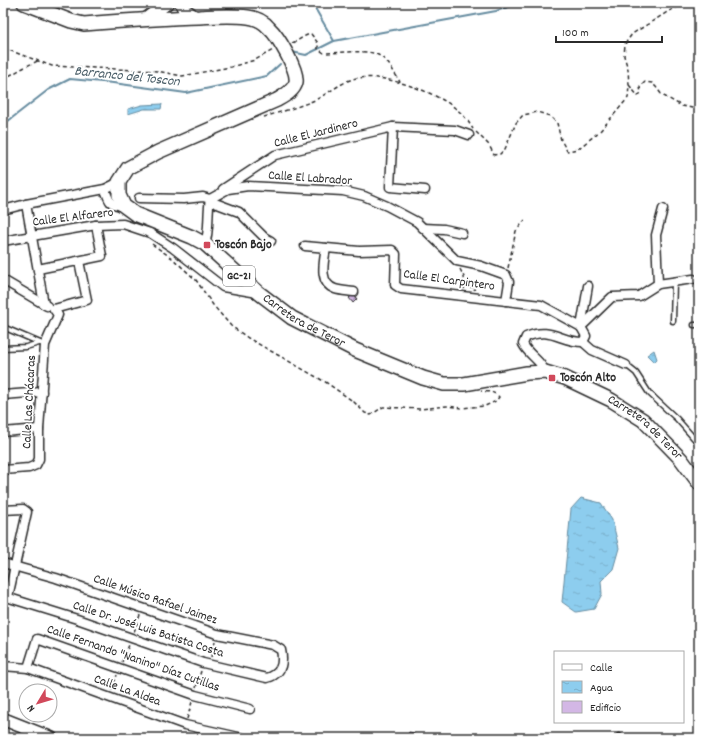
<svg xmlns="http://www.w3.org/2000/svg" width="702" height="741" font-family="Dekko,sans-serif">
<defs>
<pattern id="water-ripples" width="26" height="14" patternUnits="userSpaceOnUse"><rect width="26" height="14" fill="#8dcdee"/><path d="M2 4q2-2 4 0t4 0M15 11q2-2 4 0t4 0" fill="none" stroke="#7ab0cc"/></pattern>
<pattern id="building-hatch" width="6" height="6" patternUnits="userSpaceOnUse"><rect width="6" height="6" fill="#d3b7e5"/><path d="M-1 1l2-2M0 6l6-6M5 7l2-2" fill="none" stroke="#ab95ba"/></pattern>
</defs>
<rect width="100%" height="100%" fill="#fff"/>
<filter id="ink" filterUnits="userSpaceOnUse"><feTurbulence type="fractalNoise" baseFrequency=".025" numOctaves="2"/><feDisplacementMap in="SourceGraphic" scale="8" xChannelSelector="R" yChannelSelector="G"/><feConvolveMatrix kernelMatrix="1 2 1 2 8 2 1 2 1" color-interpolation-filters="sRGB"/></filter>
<g filter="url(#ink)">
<g fill="url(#water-ripples)" stroke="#668ca0">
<polygon points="162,104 161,109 144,109 128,114 128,109 142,105"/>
<polygon points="654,350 657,359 654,362 647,355"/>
<polygon points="581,498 601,503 612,520 619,548 613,569 601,581 602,594 594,609 576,612 562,602 571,509"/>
</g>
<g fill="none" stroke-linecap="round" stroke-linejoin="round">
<g stroke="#668ca0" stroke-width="2">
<polyline points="312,3 334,41"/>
<polyline points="292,52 306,55 334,41 496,11 520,3"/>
<polyline points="3,125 48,90 70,79 113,83 186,93 267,76 280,64"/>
</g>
</g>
<g fill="url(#building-hatch)" stroke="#2b2b2b">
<polygon points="353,294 357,299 353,303 349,298"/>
<polygon points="409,732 414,733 413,737 408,737"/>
</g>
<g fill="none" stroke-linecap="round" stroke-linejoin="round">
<defs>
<g id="lane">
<polyline points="673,321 674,282"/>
<polyline points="694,325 699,325"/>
<polyline points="3,327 45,345"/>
<polyline points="3,348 26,347 39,343"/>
<polyline points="626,365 636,373 649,393 677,419 699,444"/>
<polyline points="619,738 619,736"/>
</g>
<g id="street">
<polyline points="393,127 390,187 425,190"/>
<path d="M105,189C109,202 110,205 124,206"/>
<polyline points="223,189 275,155 393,127 455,130 469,135"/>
<polyline points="139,198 184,199 203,197 210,199 215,203 239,212 264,237 271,241"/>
<polyline points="210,199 228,189 248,186 343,191 364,196 387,206 417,222 457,261 481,266 506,275 509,282 506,301"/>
<polyline points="26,204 44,304"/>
<polyline points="3,210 26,204 105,189 119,182"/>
<polyline points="423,228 444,229 462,233"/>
<polyline points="3,241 96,225 123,224 150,233 173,248 223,287 258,293"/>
<path d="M205,244C210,230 207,214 210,199"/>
<path d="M305,246L359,251L392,250L396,254L395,285L401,289L541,305L581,327L586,336L583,342C560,342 551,326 526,337L523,344C529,356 541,360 545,372"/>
<path d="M326,248C324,261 318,283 335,289C341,291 348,291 354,292"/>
<polyline points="38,269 102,256 96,225"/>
<polyline points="3,280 47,306"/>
<polyline points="658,284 656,235 663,209"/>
<polyline points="54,309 87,300 79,261"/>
<polyline points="581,327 612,297 639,296 658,284 693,279"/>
<polyline points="581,327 588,286"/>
<polyline points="583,342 592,350 626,365"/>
<polyline points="3,395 42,392"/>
<polyline points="3,432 39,429"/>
<polyline points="3,470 29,468 36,465 39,459 39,429 45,345 58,315 54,309"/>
<polyline points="3,510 23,509 27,512 8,597"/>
<path d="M3,563L56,578L217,634L273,645L281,650C284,664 281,674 267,678L203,663L77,619L3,596"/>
<polyline points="3,666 28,668 185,725 243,738"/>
<polyline points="28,668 37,639 195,695 250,709"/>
</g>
<g id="secondary">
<polyline points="181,3 184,9 195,17"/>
<polyline points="146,19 167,3"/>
<polyline points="3,719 51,738"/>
</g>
<g id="primary">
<path id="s1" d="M24,3L71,21L84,24C122,21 161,18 199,17C215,16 232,15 248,17C256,18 264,22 269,28C278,36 298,70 296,82C294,91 284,96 277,100L158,152L128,168L119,182V195L124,206L135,214L192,237L205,244L259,293L292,318L355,350L423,378L444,384H464L527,373L545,372L565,378L611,400L643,420L681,459L699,483"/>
</g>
</defs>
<use href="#lane" stroke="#2b2b2b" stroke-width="7"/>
<use href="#street" stroke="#2b2b2b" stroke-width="11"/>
<use href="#secondary" stroke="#2b2b2b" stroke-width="15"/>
<use href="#primary" stroke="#2b2b2b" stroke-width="16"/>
<g stroke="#2b2b2b" stroke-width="1.5" stroke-dasharray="4 3" stroke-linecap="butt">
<path d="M292,43C299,41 304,35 311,34L318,43V49L324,53C338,53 359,50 373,53C386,56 394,72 400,82"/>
<polyline points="3,48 52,66 157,71 182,76 231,67 255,60 273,50"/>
<path d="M3,79C15,73 25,66 38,61"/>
<polyline points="629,85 638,96 641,93 640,87 645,82 652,83 656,87 662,95 682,106 692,108 699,111"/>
<path d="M264,117C280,112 299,107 315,100C327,94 338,85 350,80C376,70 434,91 455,108C463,114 468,121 473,129"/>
<polyline points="476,132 489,145 494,155 500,154 505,149 516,123 523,115 537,112 550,116 557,123 561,140 567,151 578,149 600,131 628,98 629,85 628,69 624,56 625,44 632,34 669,11 687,3"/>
<path d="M152,244L172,258L196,280L213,305L231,326L248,338L327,383L354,402L365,413L371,415L383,407L420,409L447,406L461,408L485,406L496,401L499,397C494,391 488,392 481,391"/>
<polyline points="508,268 516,231 525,220"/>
<polyline points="460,269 464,277 465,286"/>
<polyline points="464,289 465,286 475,288 474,290"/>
<polyline points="134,632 140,615"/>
<polyline points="211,657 215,641"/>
<polyline points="122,662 129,645"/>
<polyline points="196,688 201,671"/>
<polyline points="112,690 117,675"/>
<polyline points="187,719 192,702"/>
<polyline points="181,738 183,732"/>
</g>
<use href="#lane" stroke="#fff" stroke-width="4"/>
<use href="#street" stroke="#fff" stroke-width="8"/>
<use href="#secondary" stroke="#fff" stroke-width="12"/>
<use href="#primary" stroke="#fff" stroke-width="13"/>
</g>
</g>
<g fill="#d1495b" stroke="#fff" stroke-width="1.5">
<rect x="203" y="241" width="8" height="8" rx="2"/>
<rect x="548" y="374" width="8" height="8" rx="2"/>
</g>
<g text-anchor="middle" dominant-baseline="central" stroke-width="3.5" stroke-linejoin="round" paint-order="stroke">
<rect fill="#fff" stroke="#6b6b6b" stroke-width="1" x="223" y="266" width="32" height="20" rx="3"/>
<g font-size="12" font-weight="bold" fill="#2b2b2b">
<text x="239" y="276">GC-21</text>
</g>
<g font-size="13" fill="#2b2b2b" stroke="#fff">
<text transform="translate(316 134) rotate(-14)">Calle El Jardinero</text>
<text transform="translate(310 179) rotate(4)">Calle El Labrador</text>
<text transform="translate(73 218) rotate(-7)">Calle El Alfarero</text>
<text transform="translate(449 281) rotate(8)">Calle El Carpintero</text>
<text stroke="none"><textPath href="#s1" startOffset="762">Carretera de Teror</textPath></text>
<text transform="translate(30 402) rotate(-87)">Calle Las Chácaras</text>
<text stroke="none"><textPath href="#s1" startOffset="1134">Carretera de Teror</textPath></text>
<text transform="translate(155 600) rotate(19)">Calle Músico Rafael Jaimez</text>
<text transform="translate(148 630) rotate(18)">Calle Dr. José Luis Batista Costa</text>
<text transform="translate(133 659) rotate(19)">Calle Fernando "Nanino" Díaz Cutillas</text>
<text transform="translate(127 691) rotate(20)">Calle La Aldea</text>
</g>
<g font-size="13" font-weight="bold" fill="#2b2b2b" stroke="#fff" text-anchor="start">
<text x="215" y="245">Toscón Bajo</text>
<text x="560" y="378">Toscón Alto</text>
</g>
<g font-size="14" font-style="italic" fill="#485c66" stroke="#fff">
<text transform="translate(127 77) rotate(6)">Barranco del Toscon</text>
</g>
</g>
<rect width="702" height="741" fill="none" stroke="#fff" stroke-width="16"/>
<rect x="8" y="8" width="686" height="725" fill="none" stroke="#2b2b2b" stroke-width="1.5" filter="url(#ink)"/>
<rect x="554" y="651" width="130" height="72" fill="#ffffff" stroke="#aaaaaa"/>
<rect x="562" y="664" width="20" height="6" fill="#ffffff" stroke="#aaaaaa"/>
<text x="590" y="671" font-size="12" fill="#2b2b2b">Calle</text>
<rect x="562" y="681" width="20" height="12" fill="url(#water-ripples)" stroke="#aaaaaa"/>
<text x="590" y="691" font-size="12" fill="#2b2b2b">Agua</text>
<rect x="562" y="701" width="20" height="12" fill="#d3b7e5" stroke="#aaaaaa"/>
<text x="590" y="711" font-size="12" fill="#2b2b2b">Edificio</text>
<g transform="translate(38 703) rotate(232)"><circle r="19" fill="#ffffff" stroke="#aaaaaa"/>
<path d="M0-3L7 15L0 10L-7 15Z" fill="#d1495b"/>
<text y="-6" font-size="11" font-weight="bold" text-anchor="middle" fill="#2b2b2b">N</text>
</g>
<path d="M556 36v6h106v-6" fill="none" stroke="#2b2b2b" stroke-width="2"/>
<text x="562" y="36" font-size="12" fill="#2b2b2b" stroke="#ffffff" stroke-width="3" paint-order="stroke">100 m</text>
</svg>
